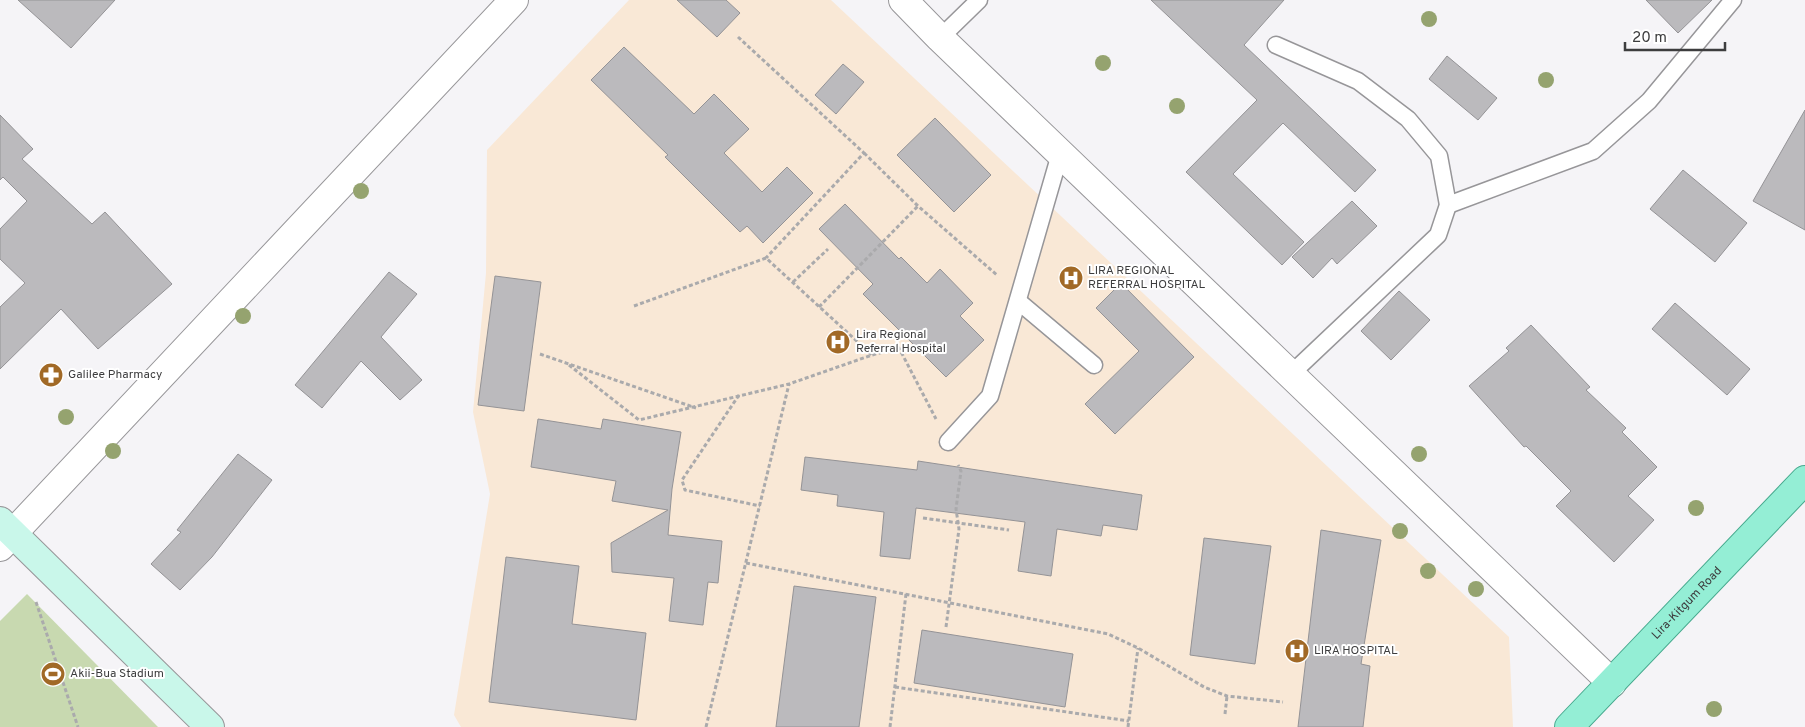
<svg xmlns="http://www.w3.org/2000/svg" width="1805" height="727" font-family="Overpass,sans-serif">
<rect width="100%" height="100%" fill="#f5f4f7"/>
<polygon fill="#f9e8d6" points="629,0 831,0 1509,637 1513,727 461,727 454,715 490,494 473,412 486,273 487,150"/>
<polygon fill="#c8d9b0" points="27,594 158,727 0,727 0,621"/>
<g fill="#bbbabd" stroke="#949396">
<polygon points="18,0 115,0 71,48"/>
<polygon points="677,0 726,0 740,13 717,37"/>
<polygon points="1151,0 1284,0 1244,45 1376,170 1355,192 1283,123 1233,174 1304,242 1282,265 1186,172 1257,100"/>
<polygon points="1646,0 1712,0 1678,33"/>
<polygon points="624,47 694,114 714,94 749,129 724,153 762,192 787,167 813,193 763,243 747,226 740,232 665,157 668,155 591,80"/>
<polygon points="1447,56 1497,98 1478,120 1429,79"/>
<polygon points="843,64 864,82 836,114 815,95"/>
<polygon points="1805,110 1805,230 1753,201"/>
<polygon points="0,115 33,149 22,159 92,224 105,212 172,284 98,349 61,309 0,369 0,307 25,283 0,259 0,229 27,201 3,177 0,180"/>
<polygon points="935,118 991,175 954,212 897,155"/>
<polygon points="1683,170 1747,223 1715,262 1650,209"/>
<polygon points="1352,201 1377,226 1337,264 1332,258 1313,278 1292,257"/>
<polygon points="845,204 899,259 901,257 927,283 940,269 973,303 960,316 984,340 946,377 863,294 873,284 819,229"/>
<polygon points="389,272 417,294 381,337 422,380 400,400 361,361 322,408 295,385"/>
<polygon points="495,276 541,282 524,411 478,405"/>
<polygon points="1121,283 1194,357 1115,434 1085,404 1139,351 1096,308"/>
<polygon points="1399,291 1430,320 1391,360 1361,331"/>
<polygon points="1675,303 1750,369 1727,395 1652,329"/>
<polygon points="1531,325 1590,387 1586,390 1626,428 1622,432 1657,467 1628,496 1654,520 1614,562 1556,506 1571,491 1526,446 1524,447 1469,386 1509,351 1506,348"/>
<polygon points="538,419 601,429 603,419 681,432 672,489 668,535 722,541 718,583 708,582 703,625 669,621 674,578 612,572 611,543 668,510 612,501 616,481 531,467"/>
<polygon points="238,454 272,480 212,557 180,590 151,564 181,532 177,530"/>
<polygon points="805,457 917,470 918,461 1142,495 1137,530 1103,525 1101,536 1057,529 1051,576 1018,571 1025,522 916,508 910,559 880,556 884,512 837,506 838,495 801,490"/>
<polygon points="1321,530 1381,540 1361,664 1370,666 1363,727 1298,727"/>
<polygon points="1204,538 1271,546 1255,664 1190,655"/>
<polygon points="506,557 579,566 572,624 646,633 636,720 489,702"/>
<polygon points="794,586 876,597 859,727 776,727"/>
<polygon points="922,630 1073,654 1065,707 914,683"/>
</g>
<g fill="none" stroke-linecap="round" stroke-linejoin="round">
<defs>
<g id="service">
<polyline points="940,38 979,0"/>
<polyline points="1276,45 1358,81 1408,119 1439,156 1448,205 1438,235 1291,374"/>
<polyline points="1448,205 1593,151 1649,101 1733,0"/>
<polyline points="1018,301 1094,365"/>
<polyline points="948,442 990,396 1060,154"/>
</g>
<g id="minor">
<polyline points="903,0 940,38 1612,683"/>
<polyline points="0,547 514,0"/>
</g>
<polyline id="secondary" points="0,521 210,727"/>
<g id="primary">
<path id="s1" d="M1569,727L1805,480"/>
</g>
</defs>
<use href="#service" stroke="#979699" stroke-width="19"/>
<use href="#minor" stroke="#979699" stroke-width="30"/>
<use href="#secondary" stroke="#979699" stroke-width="30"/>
<use href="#primary" stroke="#47a98e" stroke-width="30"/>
<g stroke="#aaaaac" stroke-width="3" stroke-dasharray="4 2.5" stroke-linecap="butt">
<polyline points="738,37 864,153 766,258"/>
<polyline points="864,153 918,206 998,276"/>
<polyline points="793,282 828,249"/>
<polyline points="634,306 766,258 872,355"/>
<polyline points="819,307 918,206"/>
<polyline points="540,354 696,408"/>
<polyline points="569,365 639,420 789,384 872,355 899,348 936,419"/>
<polyline points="739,395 682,480 685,490 760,506"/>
<polyline points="923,518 1009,530"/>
<polyline points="746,563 1108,634 1138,648 1204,687 1227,696 1283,702"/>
<polyline points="36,602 78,727"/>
<polyline points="946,627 959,529 956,509 961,471 958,465"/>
<polyline points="895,687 1129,721"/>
<polyline points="1225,714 1227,696"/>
<polyline points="706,727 789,384"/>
<polyline points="890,727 906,594"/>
<polyline points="1128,727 1138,648"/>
</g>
<use href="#service" stroke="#fff" stroke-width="16"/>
<use href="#minor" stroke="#fff" stroke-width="28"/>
<use href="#secondary" stroke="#c9f7ea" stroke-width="28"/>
<use href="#primary" stroke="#94eed5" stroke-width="28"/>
</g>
<g fill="#95a36f">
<circle cx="1429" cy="19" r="8"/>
<circle cx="1103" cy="63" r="8"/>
<circle cx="1546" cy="80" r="8"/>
<circle cx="1177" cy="106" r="8"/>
<circle cx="361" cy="191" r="8"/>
<circle cx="243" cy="316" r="8"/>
<circle cx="66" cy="417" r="8"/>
<circle cx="113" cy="451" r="8"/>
<circle cx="1419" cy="454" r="8"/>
<circle cx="1696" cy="508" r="8"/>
<circle cx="1400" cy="531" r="8"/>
<circle cx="1428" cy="571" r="8"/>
<circle cx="1476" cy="589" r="8"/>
<circle cx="1714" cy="709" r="8"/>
</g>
<defs>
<symbol id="hospital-disc" viewBox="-11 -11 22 22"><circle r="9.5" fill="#a16926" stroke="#fff"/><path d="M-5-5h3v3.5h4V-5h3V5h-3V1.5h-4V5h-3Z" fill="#fff"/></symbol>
<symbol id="pharmacy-disc" viewBox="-11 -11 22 22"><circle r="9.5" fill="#a16926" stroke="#fff"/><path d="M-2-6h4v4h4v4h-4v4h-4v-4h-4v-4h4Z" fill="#fff"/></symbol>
<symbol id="stadium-disc" viewBox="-11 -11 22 22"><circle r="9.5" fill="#a16926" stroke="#fff"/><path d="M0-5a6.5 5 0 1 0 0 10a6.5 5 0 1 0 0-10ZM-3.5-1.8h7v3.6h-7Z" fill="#fff"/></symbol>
</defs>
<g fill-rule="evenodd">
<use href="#hospital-disc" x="1057" y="264" width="28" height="28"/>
<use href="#hospital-disc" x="824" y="328" width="28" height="28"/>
<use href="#pharmacy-disc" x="37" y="361" width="28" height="28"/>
<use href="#hospital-disc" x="1283" y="637" width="28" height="28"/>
<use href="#stadium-disc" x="39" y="660" width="28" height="28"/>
</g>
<g text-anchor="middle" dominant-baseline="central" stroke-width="4" stroke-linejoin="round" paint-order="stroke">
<g font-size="12" fill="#3d3d3e" stroke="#fff" text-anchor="start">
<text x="1088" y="271">LIRA REGIONAL<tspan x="1088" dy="14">REFERRAL HOSPITAL</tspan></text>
<text x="856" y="335">Lira Regional<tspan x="856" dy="14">Referral Hospital</tspan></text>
<text x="68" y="375">Galilee Pharmacy</text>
<text x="1314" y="651">LIRA HOSPITAL</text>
<text x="70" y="674">Akii-Bua Stadium</text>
</g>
<g font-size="12" fill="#3d3d3e" stroke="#fff">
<text stroke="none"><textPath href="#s1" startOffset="171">Lira-Kitgum Road</textPath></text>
</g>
</g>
<path d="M1625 42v8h100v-8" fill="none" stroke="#3d3d3e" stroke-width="2.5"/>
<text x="1632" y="42" font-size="15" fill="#3d3d3e" stroke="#ffffff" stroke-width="4" paint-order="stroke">20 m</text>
</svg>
